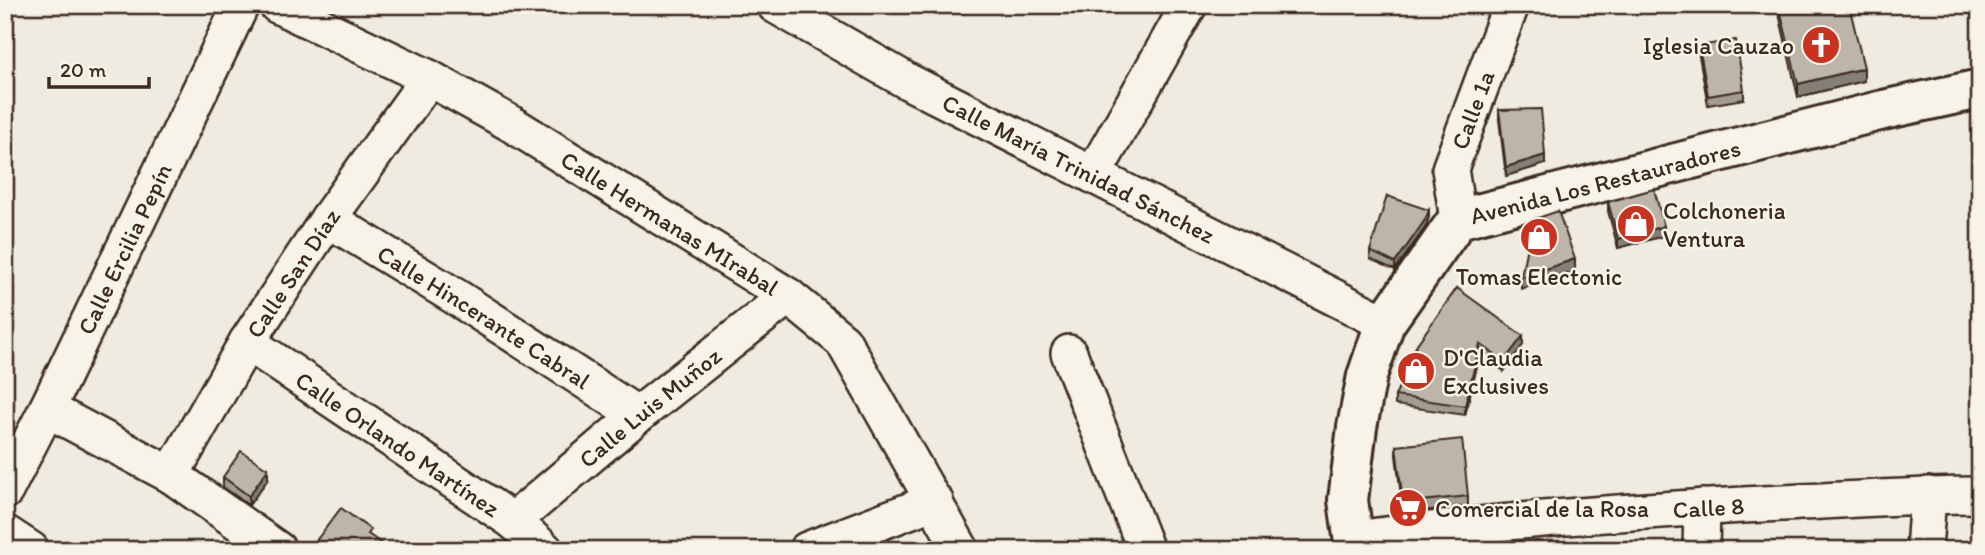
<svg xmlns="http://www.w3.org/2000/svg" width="1985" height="555" font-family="Itim,sans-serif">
<rect width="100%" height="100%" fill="#efebe0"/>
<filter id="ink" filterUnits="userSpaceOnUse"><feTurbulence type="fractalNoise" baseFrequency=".0143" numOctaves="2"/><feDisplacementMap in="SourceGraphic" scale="14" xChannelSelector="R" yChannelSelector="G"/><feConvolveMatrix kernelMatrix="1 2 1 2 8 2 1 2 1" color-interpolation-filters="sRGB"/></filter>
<g filter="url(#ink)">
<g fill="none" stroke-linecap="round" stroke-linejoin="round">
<defs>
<g id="street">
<path id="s1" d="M277,5L429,78L510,123L788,296L843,341L961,550"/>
<path id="s2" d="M775,5L907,81L1385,323"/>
<polyline points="1093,175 1189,5"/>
<path id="s3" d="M328,219L456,297L638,415"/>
<path id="s4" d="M1458,219L1450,169L1511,5"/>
<path id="s5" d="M247,342L513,521L545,550"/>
<polyline points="1069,353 1146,550"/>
<polyline points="47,409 171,475 278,550"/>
<path id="s6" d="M171,475L247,342L328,219L429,78"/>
<path id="s7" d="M5,491L47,409L241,5"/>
<path id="s8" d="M513,521L638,415L788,296"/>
<polyline points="5,533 31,550"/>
<path id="s9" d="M1353,539C1496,521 1639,510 1783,503C1849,500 1914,495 1980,495"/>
<polyline points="807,550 935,501"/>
<polyline points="1701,550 1702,507"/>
<polyline points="1924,550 1928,495"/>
</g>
<g id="secondary">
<path id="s10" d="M1355,550L1348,500L1357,427L1367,376L1385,323L1458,219L1883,110L1980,89"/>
</g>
</defs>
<use href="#street" stroke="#3b2a1e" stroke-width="40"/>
<use href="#secondary" stroke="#3b2a1e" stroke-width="44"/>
<use href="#street" stroke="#f7f3e8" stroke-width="35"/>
<use href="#secondary" stroke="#f7f3e8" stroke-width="38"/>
</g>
<g fill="#a39c92" stroke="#3b2a1e" stroke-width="2">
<polygon points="1777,5 1849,5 1864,81 1798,97"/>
<polygon points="1699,46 1744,90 1744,99 1708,105 1699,56"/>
<polygon points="1499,110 1545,164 1506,176 1499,120"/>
<polygon points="1608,202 1664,236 1618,248 1608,211"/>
<polygon points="1429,217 1425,228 1395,270 1370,259 1370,251"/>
<polygon points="1457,288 1523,345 1504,371 1480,354 1465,415 1395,405 1395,396"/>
<polygon points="1396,446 1468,496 1468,506 1403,513 1396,455"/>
<polygon points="223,477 268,479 249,505 223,487"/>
</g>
<g fill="#847f77" stroke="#3b2a1e" stroke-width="2">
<polygon points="1864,68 1864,81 1798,97 1798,84"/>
<polygon points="1545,155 1545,164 1506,176 1506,167"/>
<polygon points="1429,210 1429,217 1425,228 1395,270 1395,263"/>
<polygon points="1664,226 1664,236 1618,248 1618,239"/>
<polygon points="1575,259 1575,271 1521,289 1521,277"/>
<polygon points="1523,336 1523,345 1504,371 1504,361"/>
<polygon points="1480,344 1480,354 1465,415 1465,406"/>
<polygon points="268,469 268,479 249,505 249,496"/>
</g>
<g fill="#bdb5aa" stroke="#3b2a1e" stroke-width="2">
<polygon points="1779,5 1849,5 1864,68 1798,84"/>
<polygon points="1736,40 1744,90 1708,96 1699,46"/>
<polygon points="1541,109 1545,155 1506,167 1499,110"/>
<polygon points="1654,189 1664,226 1618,239 1608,202"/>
<polygon points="1387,196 1429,210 1425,220 1395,263 1370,251"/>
<polygon points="1558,211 1575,259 1521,277 1532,220"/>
<polygon points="1457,288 1523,336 1504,361 1480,344 1465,406 1395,396 1417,344"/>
<polygon points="1462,439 1468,496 1403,503 1396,446"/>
<polygon points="241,451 268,469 249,496 223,477"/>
<polygon points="341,508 371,530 368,534 391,550 309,550"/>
</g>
</g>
<defs>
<symbol id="church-disc" viewBox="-11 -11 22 22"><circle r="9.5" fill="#c8321e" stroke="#f7f3e8"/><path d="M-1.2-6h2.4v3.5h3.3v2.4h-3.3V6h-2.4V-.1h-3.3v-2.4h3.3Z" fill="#fff"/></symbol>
<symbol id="shop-disc" viewBox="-11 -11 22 22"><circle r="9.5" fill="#c8321e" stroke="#f7f3e8"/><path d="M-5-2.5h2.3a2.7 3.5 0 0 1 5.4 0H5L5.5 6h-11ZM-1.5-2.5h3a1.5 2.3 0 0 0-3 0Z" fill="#fff"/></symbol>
<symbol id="supermarket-disc" viewBox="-11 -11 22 22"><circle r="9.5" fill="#c8321e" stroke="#f7f3e8"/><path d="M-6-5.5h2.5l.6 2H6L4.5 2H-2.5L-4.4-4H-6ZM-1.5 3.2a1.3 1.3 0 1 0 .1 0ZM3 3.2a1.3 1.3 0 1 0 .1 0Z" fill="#fff"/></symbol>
</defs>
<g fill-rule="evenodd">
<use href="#church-disc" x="1799" y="23" width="44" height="44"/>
<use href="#shop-disc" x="1614" y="202" width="44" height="44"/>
<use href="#shop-disc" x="1517" y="215" width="44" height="44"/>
<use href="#shop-disc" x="1394" y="349" width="44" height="44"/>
<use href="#supermarket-disc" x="1386" y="486" width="44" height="44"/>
</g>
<g text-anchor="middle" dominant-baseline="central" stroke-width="5" stroke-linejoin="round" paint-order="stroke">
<g font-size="24" fill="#3b2a1e" stroke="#f7f3e8" text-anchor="start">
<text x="1794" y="45" text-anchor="end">Iglesia Cauzao</text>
<text x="1663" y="210">Colchoneria<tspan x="1663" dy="28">Ventura</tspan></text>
<text x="1539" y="276" text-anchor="middle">Tomas Electonic</text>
<text x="1443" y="357">D'Claudia<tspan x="1443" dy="28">Exclusives</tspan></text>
<text x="1435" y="508">Comercial de la Rosa</text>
</g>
<g font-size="24" fill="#3b2a1e" stroke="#f7f3e8">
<text stroke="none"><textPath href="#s4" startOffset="114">Calle 1a</textPath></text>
<text stroke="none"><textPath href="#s2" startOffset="345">Calle María Trinidad Sánchez</textPath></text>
<text stroke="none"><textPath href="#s10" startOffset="511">Avenida Los Restauradores</textPath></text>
<text stroke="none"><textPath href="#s1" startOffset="450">Calle Hermanas MIrabal</textPath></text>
<text stroke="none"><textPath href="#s7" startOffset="270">Calle Ercilia Pepín</textPath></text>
<text stroke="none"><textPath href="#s6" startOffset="236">Calle San Díaz</textPath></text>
<text stroke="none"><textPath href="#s3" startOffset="184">Calle Hincerante Cabral</textPath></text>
<text stroke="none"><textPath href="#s8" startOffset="178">Calle Luis Muñoz</textPath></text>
<text stroke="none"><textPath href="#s5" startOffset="182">Calle Orlando Martínez</textPath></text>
<text stroke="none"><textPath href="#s9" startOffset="357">Calle 8</textPath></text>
</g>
</g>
<rect width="1985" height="555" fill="none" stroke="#f7f3e8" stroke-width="28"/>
<rect x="14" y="14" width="1957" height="527" fill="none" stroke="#3b2a1e" stroke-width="2.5" filter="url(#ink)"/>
<path d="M49 77v10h100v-10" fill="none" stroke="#3b2a1e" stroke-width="3.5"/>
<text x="60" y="77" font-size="21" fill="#3b2a1e" stroke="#f7f3e8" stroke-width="5" paint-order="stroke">20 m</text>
</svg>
